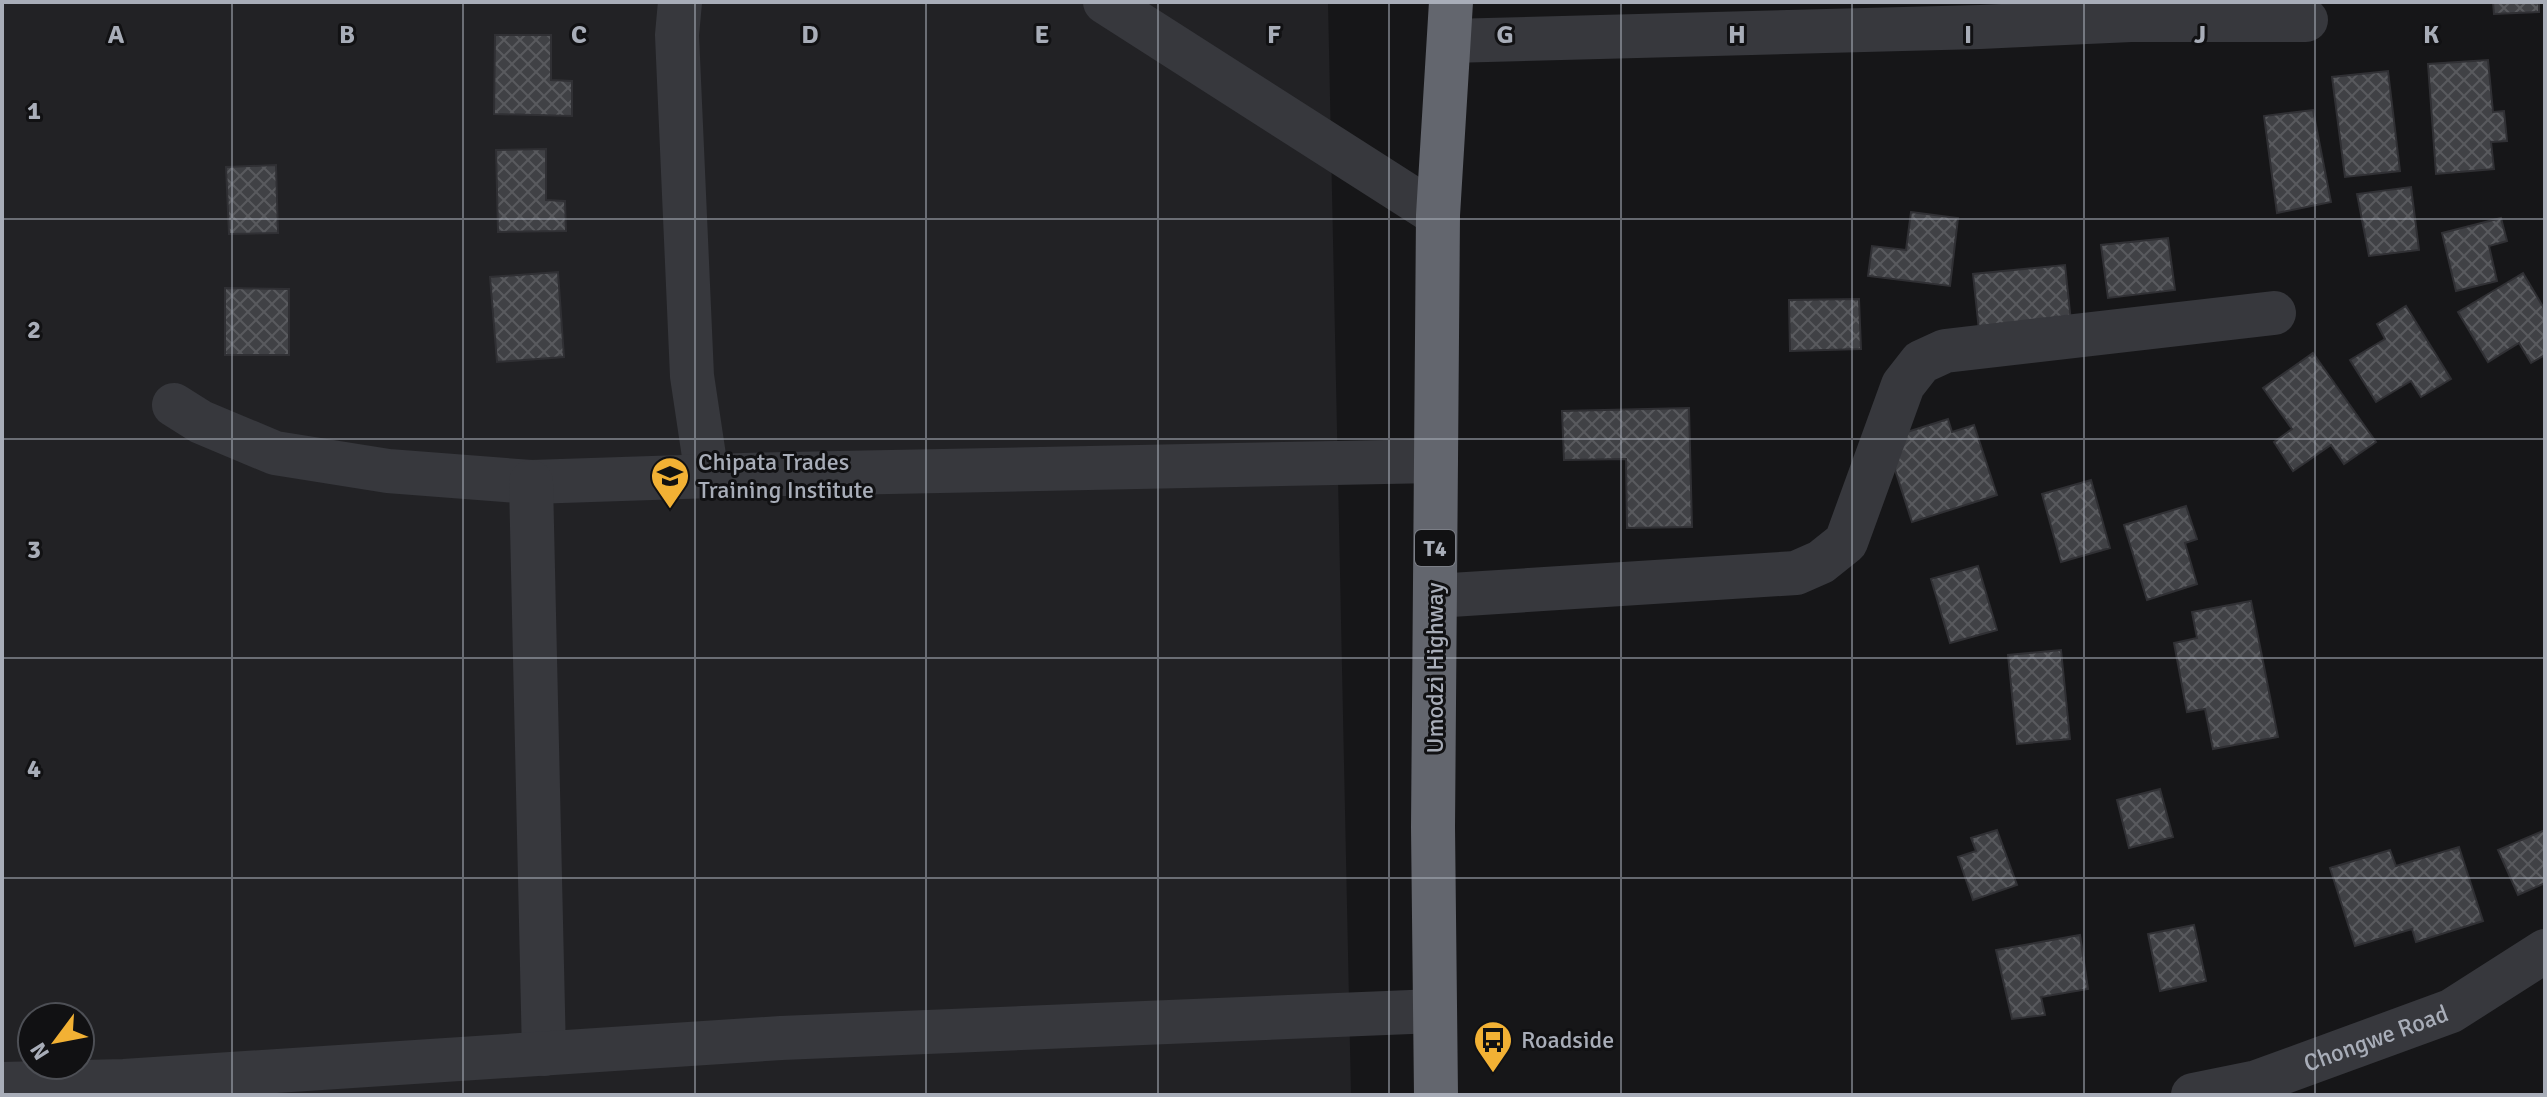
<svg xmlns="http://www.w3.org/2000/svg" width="2547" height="1097" font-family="Signika,sans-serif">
<defs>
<pattern id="building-cross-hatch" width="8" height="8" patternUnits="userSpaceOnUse" patternTransform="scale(2)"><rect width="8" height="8" fill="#404145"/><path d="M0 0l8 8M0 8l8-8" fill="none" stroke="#595a5e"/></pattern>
</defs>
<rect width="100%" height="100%" fill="#161618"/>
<path fill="#222225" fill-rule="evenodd" d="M2,2H1328L1351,1095H2ZM32,1017H80V1065H32Z"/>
<g fill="url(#building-cross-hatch)" stroke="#303034" stroke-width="2">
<polygon points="2493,2 2539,2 2539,12 2494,14"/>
<polygon points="495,35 551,35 551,80 572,81 572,116 494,114"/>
<polygon points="2488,60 2493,112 2504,111 2507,141 2491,142 2494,169 2436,174 2428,64"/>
<polygon points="2388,71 2400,171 2345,177 2332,77"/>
<polygon points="2313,110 2331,202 2277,213 2264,116"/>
<polygon points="546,149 546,200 565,201 566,231 498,232 496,150"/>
<polygon points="276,165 278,233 229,234 226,167"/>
<polygon points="2411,187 2419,250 2369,256 2357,194"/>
<polygon points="1911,212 1958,218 1950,286 1868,276 1872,246 1906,250"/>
<polygon points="2501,218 2507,241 2489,246 2497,281 2456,291 2442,233"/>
<polygon points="2168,238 2175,290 2108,298 2101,245"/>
<polygon points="2065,265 2072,331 1980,340 1973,274"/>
<polygon points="558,272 564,357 497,362 490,277"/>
<polygon points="2523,273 2545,310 2545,355 2531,363 2519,343 2488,362 2458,312"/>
<polygon points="225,288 289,289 289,355 225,355"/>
<polygon points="1859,299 1861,349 1790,351 1789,300"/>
<polygon points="2406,306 2451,379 2421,397 2411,381 2376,402 2350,360 2385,339 2377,324"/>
<polygon points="2313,353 2376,442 2344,464 2331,445 2293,471 2274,442 2292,429 2263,388"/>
<polygon points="1689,408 1692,527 1627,528 1626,459 1564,460 1562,411"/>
<polygon points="1948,419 1952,432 1974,425 1997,495 1912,522 1885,439"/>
<polygon points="2091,480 2110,548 2061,562 2042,494"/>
<polygon points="2186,506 2197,539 2185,543 2197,584 2147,600 2124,525"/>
<polygon points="1978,566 1997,630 1950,643 1931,579"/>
<polygon points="2251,601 2278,737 2213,749 2205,709 2187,712 2174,643 2197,638 2192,612"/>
<polygon points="2061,650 2070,739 2017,744 2008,655"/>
<polygon points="2160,789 2173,837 2129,848 2117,800"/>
<polygon points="1997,830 2017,885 1973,900 1958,857 1976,851 1971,838"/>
<polygon points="2545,830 2545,883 2518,895 2498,850"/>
<polygon points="2459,847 2483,921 2416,942 2412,929 2355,946 2330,868 2390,850 2396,866"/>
<polygon points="2194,925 2206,981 2160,991 2148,934"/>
<polygon points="2080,935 2088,989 2041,997 2045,1015 2012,1019 1996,950"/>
</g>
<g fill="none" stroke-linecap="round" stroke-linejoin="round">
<g stroke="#37383d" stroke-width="44">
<polyline points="680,2 677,35 692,376 707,476"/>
<polyline points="1105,2 1438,215"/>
<polyline points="1449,41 1980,27 2131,20 2306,20"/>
<polyline points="174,405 201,422 275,453 388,471 531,482 743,475 1436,461"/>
<polyline points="531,482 544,1054"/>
<polyline points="1435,596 1796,573 1821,562 1846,542 1903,385 1921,362 1945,351 2274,313"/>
<polyline points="2,1084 124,1081 781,1038 1435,1011"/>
<path id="s1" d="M2193,1095L2257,1082L2451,1011L2545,951"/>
</g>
<polyline stroke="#63666e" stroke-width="44" points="1436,1095 1433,827 1438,215 1451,2"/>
</g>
<path fill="none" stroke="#a8adb8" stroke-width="2" stroke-opacity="0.55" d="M232,2V1095M463,2V1095M695,2V1095M926,2V1095M1158,2V1095M1389,2V1095M1621,2V1095M1852,2V1095M2084,2V1095M2315,2V1095M2,219H2545M2,439H2545M2,658H2545M2,878H2545"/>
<defs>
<symbol id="school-pin" viewBox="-11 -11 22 30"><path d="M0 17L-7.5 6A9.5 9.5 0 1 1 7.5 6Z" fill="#f2b134" stroke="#111113"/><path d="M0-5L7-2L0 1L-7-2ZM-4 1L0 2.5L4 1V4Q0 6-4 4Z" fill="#111"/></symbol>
<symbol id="bus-pin" viewBox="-11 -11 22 30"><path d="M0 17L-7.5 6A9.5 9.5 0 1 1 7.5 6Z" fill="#f2b134" stroke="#111113"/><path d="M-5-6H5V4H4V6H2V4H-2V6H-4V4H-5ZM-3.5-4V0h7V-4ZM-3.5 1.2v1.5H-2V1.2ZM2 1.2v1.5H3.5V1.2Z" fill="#111"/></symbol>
</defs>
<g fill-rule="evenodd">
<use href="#school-pin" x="648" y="454" width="44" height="60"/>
<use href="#bus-pin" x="1471" y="1018" width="44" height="60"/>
</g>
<g text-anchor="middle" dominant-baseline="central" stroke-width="6" stroke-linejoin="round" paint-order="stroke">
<rect fill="#111113" stroke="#7b7e86" stroke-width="2" x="1415" y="530" width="40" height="36" rx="6"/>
<g font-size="22" font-weight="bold" fill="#a8adb8">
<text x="1435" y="548">T4</text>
</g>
<g font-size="24" fill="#a8adb8" stroke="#111113" text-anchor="start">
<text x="698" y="462">Chipata Trades<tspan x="698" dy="28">Training Institute</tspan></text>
<text x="1521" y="1040">Roadside</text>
</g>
<g font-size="24" fill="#a8adb8" stroke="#111113">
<text transform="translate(1435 668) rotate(-90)">Umodzi Highway</text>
<text stroke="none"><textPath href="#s1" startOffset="192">Chongwe Road</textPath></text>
</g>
</g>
<g font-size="26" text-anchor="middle" font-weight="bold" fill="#a8adb8" stroke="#111113" stroke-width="6" stroke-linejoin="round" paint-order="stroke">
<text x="116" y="43">A</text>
<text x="347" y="43">B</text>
<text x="579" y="43">C</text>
<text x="810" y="43">D</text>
<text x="1042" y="43">E</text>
<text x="1274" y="43">F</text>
<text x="1505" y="43">G</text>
<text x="1737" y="43">H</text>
<text x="1968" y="43">I</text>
<text x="2200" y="43">J</text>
<text x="2431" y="43">K</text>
<text x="34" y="119">1</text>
<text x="34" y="338">2</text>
<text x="34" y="558">3</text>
<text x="34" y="777">4</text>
</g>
<rect width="2547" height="1097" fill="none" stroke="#a8adb8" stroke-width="8"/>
<g transform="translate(56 1041) rotate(238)"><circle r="38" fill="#111113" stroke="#4d4f55" stroke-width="2"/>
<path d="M0-6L14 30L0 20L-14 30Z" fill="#f2b134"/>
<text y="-12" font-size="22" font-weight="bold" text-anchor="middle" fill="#a8adb8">N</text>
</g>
</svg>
